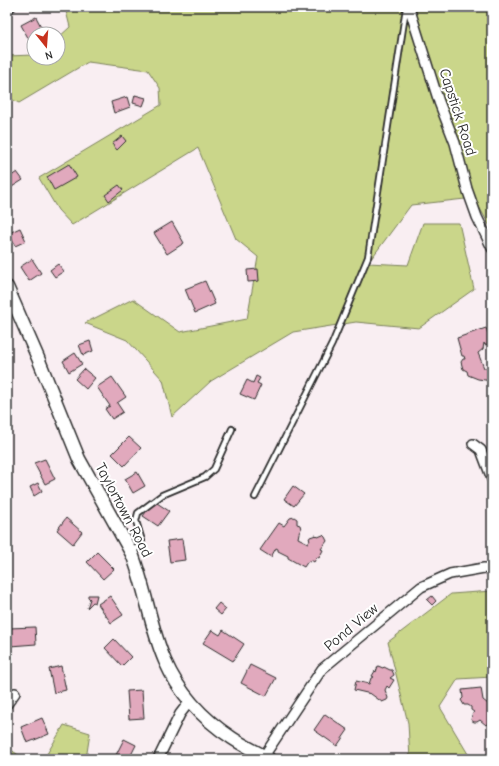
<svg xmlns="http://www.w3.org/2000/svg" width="499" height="766" font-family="'Comic Neue',sans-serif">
<rect width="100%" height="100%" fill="#f9eef2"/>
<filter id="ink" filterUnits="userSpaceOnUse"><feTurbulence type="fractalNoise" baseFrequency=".025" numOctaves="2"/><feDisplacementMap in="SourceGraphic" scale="8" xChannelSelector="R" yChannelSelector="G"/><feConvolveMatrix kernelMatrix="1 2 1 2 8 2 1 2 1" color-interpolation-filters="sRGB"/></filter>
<g filter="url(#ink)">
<g fill="#cad68a" stroke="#7a805a">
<polygon points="65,7 492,7 492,230 474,198 411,205 368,263 408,265 423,223 459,223 474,289 419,328 356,322 293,332 211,381 172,417 163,380 127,340 85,323 133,299 180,332 247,319 258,257 236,239 198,148 72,225 58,210 39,178 161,105 160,88 148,70 88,62 19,103 7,97 7,56 34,55 34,58 58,58 58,38 70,27"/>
<polygon points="492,591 492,677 458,679 440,707 471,759 410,759 408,723 388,642 451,594"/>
<polygon points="64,725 90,733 86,759 44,759"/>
<polygon points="7,747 24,759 7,759"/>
</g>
<g fill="#e1a9bd" stroke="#2b2b2b">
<polygon points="36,17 45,34 34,34 34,44 32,45 21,25"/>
<polygon points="135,95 146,98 143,106 133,103"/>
<polygon points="127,97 130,107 114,113 111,102"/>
<polygon points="122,136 126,141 117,150 112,144"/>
<polygon points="69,164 77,177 54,190 47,177"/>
<polygon points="17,172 23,180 7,190 7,179"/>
<polygon points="119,185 123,190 109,201 105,195"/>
<polygon points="172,222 184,243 167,254 154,233"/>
<polygon points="20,228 26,241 15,246 9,233"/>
<polygon points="32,259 41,273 29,281 20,267"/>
<polygon points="58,264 64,271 55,277 50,270"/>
<polygon points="258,269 259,281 248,282 247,270"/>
<polygon points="205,281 215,304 195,313 185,289"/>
<polygon points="486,328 488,333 490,333 492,342 485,345 484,343 483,349 478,353 484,368 492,368 492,381 478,379 468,375 467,371 463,369 461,362 463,359 465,359 464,356 462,356 457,338"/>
<polygon points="90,341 93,351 83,355 79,345"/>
<polygon points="75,353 82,364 69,372 63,361"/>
<polygon points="84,369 95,378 86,389 75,379"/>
<polygon points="256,376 260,378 257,383 261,385 254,400 240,394 247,380 253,383"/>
<polygon points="112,377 126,397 117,403 123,412 112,419 105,409 110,406 97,387"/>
<polygon points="129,437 141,448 124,466 112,454"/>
<polygon points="45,459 55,479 45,484 34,463"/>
<polygon points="137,472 145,486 133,493 125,479"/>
<polygon points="38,483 42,491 34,496 30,487"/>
<polygon points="293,486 304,494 294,506 284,499"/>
<polygon points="154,501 169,511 158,526 143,516"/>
<polygon points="294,517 297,519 297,524 300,525 301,529 299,533 298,538 308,543 310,540 309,539 310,537 316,535 318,537 323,535 325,537 327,541 321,549 323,550 319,558 317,557 314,562 311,560 310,562 308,561 304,567 288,558 288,556 278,551 278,549 276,548 271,557 260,550 279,523 284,526 290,518"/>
<polygon points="66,518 82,532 73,544 57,530"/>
<polygon points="182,539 185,560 170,562 167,541"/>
<polygon points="97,552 114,569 103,579 87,562"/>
<polygon points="88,595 97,595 95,603 93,602 87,608 90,599 88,597"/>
<polygon points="110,596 123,615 111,623 98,604"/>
<polygon points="432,596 436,601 432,605 427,600"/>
<polygon points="219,603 226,609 221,615 214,609"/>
<polygon points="35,627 36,644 10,646 9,628"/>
<polygon points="212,630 220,635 223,630 244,644 233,661 203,643"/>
<polygon points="114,639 131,657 122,666 105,648"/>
<polygon points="250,665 276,678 266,696 241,683"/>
<polygon points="61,666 66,690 54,693 49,669"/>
<polygon points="378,666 383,668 384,667 390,670 392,670 394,675 390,678 394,680 389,688 387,686 385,690 388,698 387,700 382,702 371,694 354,690 356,681 369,684 371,678 374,677 372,676 375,671 376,672"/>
<polygon points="481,688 483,700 492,707 492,721 486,725 480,720 477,722 474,722 471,720 472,715 474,712 471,710 471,707 468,705 464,705 461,700 463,698 462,690"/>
<polygon points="142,690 144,718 129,719 127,691"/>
<polygon points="325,714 348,730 337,746 314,730"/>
<polygon points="42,718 49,734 27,743 21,727"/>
<polygon points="124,739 136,745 129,759 118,759 115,757"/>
</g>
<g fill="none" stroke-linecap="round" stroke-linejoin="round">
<defs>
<g id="service">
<polyline points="7,13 13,7"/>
<polyline points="255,497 332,344 368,257 406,8"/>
<polyline points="133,553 142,541 136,521 138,513 162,495 205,477 214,469 232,429"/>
</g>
<g id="minor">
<polyline points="409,7 439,102 455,143 467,189 477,217 492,248"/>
<polyline points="473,444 481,450 492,479"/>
<polyline points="7,704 15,693"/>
<polyline points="264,756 322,669 421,587 450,574 484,568 492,569"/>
<polyline points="158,759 180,714 190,701"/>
</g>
<path id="tertiary" d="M7,287L38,358L79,459L132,554C146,589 150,627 165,661C179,693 203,719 232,738C244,746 257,752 269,759"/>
</defs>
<use href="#service" stroke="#2b2b2b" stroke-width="8"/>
<use href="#minor" stroke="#2b2b2b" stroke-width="12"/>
<use href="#tertiary" stroke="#2b2b2b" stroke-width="15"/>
<use href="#service" stroke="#fff" stroke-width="4.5"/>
<use href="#minor" stroke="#fff" stroke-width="9"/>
<use href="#tertiary" stroke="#fff" stroke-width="12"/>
</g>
</g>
<g text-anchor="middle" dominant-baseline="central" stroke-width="4" stroke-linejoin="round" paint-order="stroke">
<g font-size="15" fill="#2b2b2b" stroke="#fff">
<text transform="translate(458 112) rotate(72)">Capstick Road</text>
<text transform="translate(124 510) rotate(62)">Taylortown Road</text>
<text transform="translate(351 627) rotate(-40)">Pond View</text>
</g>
</g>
<rect width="499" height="766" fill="none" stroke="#fff" stroke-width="24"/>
<rect x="12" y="12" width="475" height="742" fill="none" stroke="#2b2b2b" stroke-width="1.5" filter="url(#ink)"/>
<g transform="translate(46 46) rotate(163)"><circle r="19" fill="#ffffff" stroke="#aaaaaa"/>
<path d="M0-3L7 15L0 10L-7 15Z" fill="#c8321e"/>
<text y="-6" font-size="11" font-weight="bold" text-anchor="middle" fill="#2b2b2b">N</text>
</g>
</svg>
